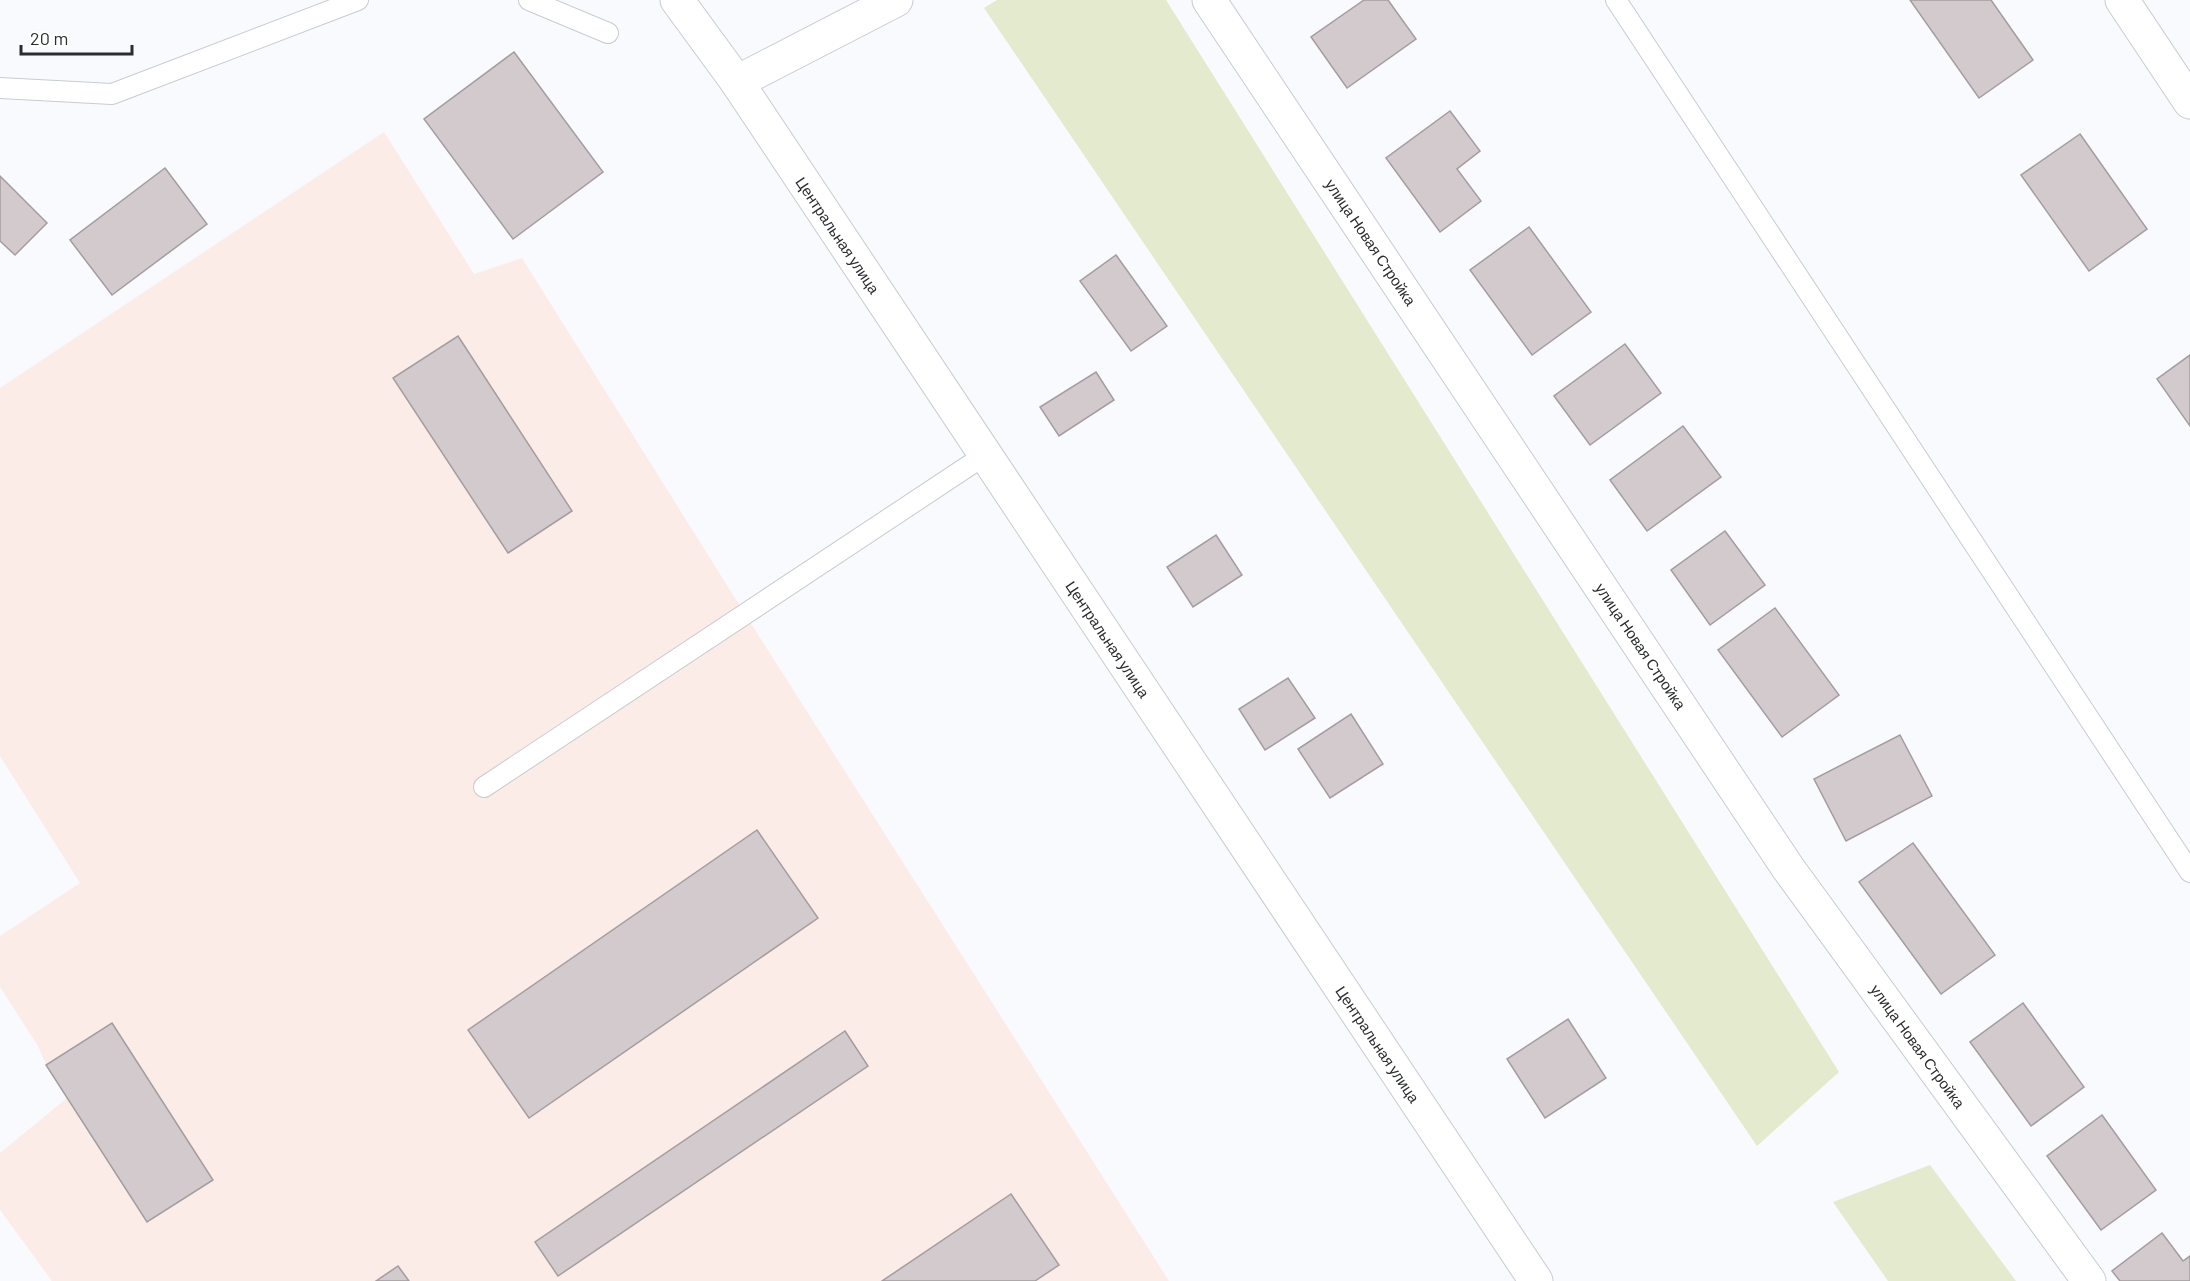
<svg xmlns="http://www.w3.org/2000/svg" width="2190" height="1281" font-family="Barlow,sans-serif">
<rect width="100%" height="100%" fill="#f8fafe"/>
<polygon fill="#fcece8" points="384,132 474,274 522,258 745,614 1169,1281 52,1281 0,1210 0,1153 67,1098 46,1065 38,1046 0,987 0,936 80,883 0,756 0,388"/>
<g fill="#e3eacd">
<polygon points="997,0 1166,0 1839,1072 1757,1146 984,8"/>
<polygon points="1930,1165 2016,1281 1888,1281 1833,1202"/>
</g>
<g fill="#d2cacc" stroke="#a49d9f" stroke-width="1.5">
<polygon points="1364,0 1388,0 1416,39 1347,88 1311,37"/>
<polygon points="1910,0 1991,0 2033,60 1979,98"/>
<polygon points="514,52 603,172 513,239 424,119"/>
<polygon points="1450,111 1480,151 1457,169 1481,201 1440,232 1386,158"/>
<polygon points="2080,134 2147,229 2089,271 2021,175"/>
<polygon points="165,168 207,224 112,295 70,240"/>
<polygon points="0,176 47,223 15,255 0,241"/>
<polygon points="1529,227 1591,312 1532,355 1470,270"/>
<polygon points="1116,255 1167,326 1131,351 1080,281"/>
<polygon points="458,336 572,511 508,553 393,378"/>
<polygon points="1625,344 1661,393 1590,445 1554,396"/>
<polygon points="2190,355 2190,426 2157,379"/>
<polygon points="1096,372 1114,400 1059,436 1040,407"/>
<polygon points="1683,426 1721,477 1647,531 1610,480"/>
<polygon points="1725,531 1765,585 1710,625 1671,570"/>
<polygon points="1216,535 1242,575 1193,607 1167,567"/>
<polygon points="1775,608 1839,695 1782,737 1718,650"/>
<polygon points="1288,678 1315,718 1265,750 1239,709"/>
<polygon points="1351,714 1383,764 1330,798 1298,749"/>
<polygon points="1900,735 1932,796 1846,841 1814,779"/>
<polygon points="757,830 818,918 529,1118 468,1030"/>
<polygon points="1913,843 1995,955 1941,994 1859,882"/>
<polygon points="2023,1003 2084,1087 2031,1126 1970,1042"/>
<polygon points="1568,1019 1606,1078 1545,1118 1507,1059"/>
<polygon points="112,1023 213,1180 147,1222 46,1065"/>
<polygon points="845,1031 868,1066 558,1276 535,1242"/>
<polygon points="2102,1115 2156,1190 2101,1230 2047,1156"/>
<polygon points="1011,1194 1059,1265 1035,1281 882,1281"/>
<polygon points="2162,1233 2183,1261 2190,1256 2190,1281 2120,1281 2112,1271"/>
<polygon points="398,1266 409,1281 376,1281"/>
</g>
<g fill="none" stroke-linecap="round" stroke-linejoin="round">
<defs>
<g id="lane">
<polyline points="529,0 608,33"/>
<polyline points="1616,0 2190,872"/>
<polyline points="0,88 112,94 358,0"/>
<polyline points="484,787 985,455"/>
</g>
<g id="street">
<polyline points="677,0 737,82 1536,1281"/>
<polyline points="1209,0 1788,868 2089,1281"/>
<polyline points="2122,0 2190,102"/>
<polyline points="737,82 896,0"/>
</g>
</defs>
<use href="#lane" stroke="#c7ccd1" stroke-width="22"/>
<use href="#street" stroke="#c7ccd1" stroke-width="35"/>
<use href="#lane" stroke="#fff" stroke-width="20"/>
<use href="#street" stroke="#fff" stroke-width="33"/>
</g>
<g text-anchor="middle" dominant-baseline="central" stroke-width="5" stroke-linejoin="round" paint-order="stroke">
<g font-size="15" fill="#2a2c2e" stroke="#fff">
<text transform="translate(838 235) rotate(56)">Центральная улица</text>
<text transform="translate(1371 242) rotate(56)">улица Новая Стройка</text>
<text transform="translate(1108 639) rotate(56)">Центральная улица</text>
<text transform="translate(1641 646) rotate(56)">улица Новая Стройка</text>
<text transform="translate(1378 1044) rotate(56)">Центральная улица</text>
<text transform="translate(1918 1046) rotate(54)">улица Новая Стройка</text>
</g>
</g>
<path d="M21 45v9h111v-9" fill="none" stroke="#2a2c2e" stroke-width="3"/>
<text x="30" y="45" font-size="18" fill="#2a2c2e" stroke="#ffffff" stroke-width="4.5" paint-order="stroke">20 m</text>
</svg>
